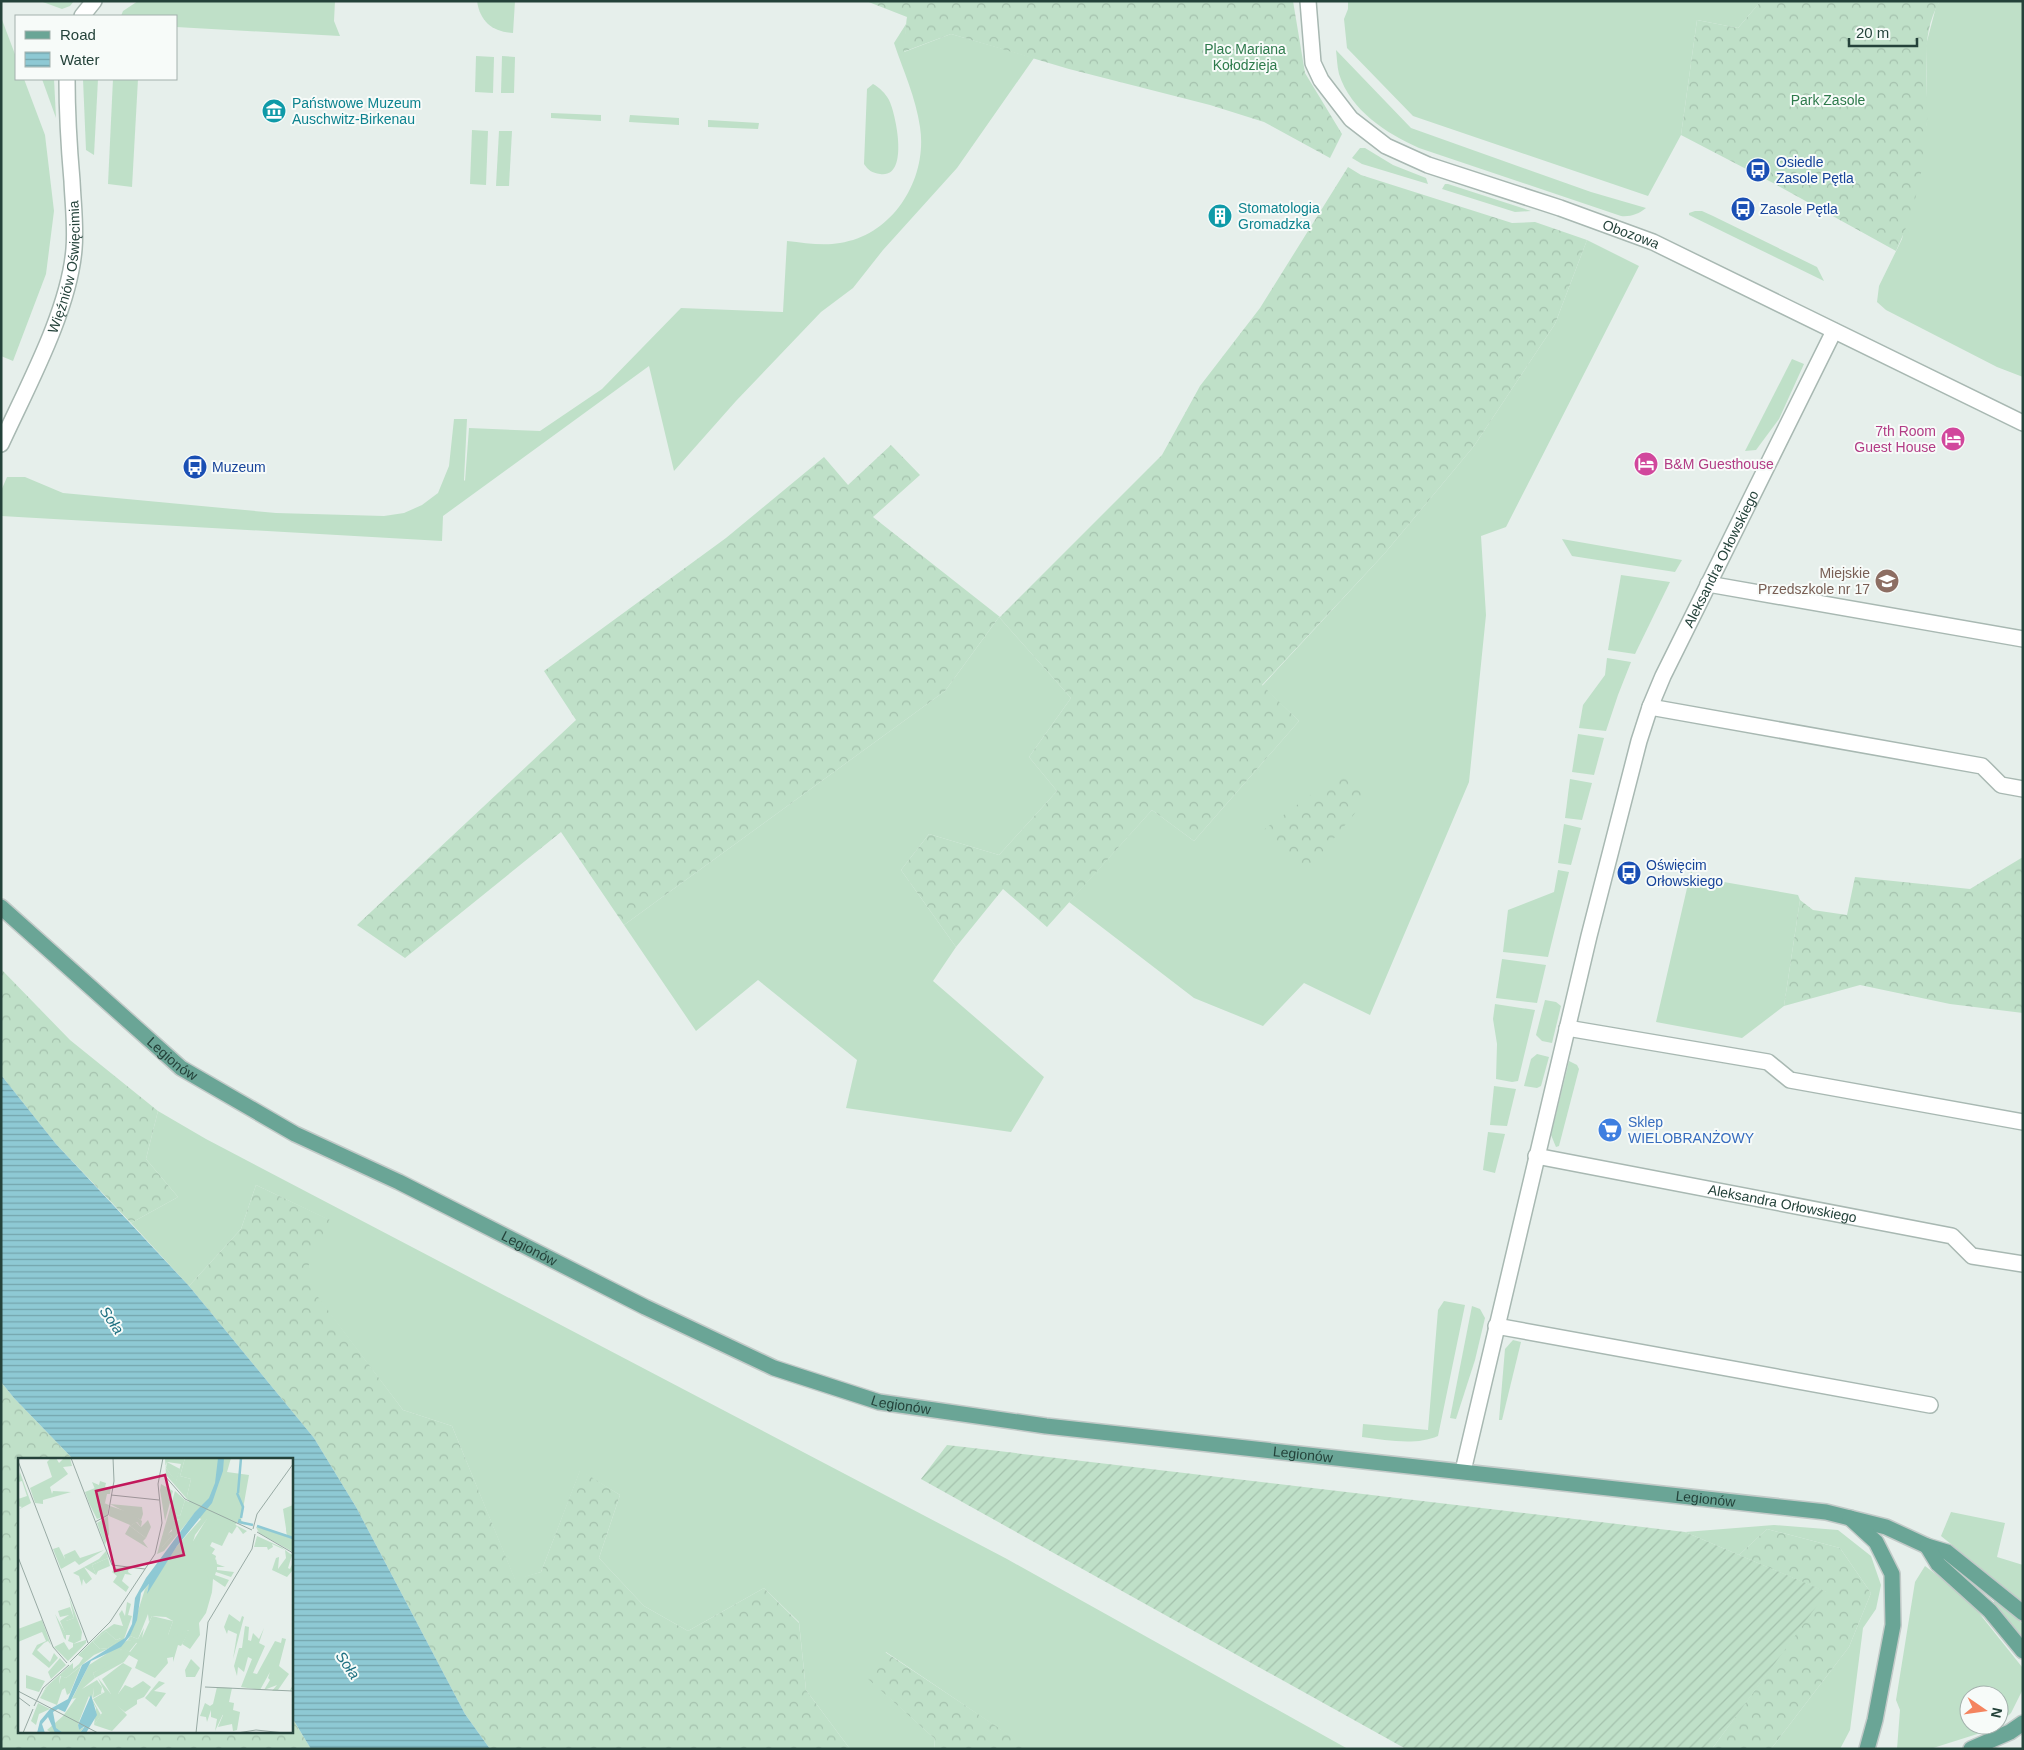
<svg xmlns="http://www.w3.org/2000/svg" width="2024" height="1750" font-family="Helvetica,sans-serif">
<defs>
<pattern id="forest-crowns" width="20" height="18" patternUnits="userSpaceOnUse" patternTransform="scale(1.25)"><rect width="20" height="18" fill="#bfe0c8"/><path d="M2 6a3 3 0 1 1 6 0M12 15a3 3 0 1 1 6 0" fill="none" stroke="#a4c1ad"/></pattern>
<pattern id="garden-furrows" width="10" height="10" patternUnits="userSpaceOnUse" patternTransform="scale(1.25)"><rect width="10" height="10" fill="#bfe0c8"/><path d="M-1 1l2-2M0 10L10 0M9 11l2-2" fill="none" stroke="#a4c1ad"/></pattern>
<pattern id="water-rules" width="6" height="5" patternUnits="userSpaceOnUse" patternTransform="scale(1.25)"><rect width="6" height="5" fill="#8ec9d4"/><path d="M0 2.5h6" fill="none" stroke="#74a5ad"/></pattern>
</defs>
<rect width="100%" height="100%" fill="#e6efeb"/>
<g fill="#bfe0c8">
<polygon points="40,1 74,1 70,6 62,9"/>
<polygon points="138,1 335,1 334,21 340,36 176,27 176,16 121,16 123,11"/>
<path d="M477,1H515L513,33C493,32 480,22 477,1Z"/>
<polygon points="1348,1 1761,1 1738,28 1697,20 1681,135 1648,196 1413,116 1347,48 1344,19 1348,9"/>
<polygon points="1940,1 2023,1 2023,377 1997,367 1886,310 1877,302 1879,286 1902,239 1927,122 1926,45 1936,7"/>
<polygon points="1,17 16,57 16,79 24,79 45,135 54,211 46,274 13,361 1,356"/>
<path d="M907,17L904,52L951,34L1034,58L957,168L883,250L853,288L821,312L736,401L674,471L649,366L443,516L442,541L1,516V491L7,477H25L63,493L276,513L384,516L404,513L422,505L438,493L449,466L454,419H467L464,480L465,481L469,428L540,431L602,389L681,308L783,312L787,241C805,243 823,246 840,243C894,235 928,178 920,127C916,98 903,70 894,43L906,24Z"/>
<path d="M1336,50L1411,128L1591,192L1646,208C1639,214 1630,217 1621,216L1419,148C1386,133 1351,111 1339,74C1337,66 1337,58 1336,50Z"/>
<polygon points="476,56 494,57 493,93 475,92"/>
<polygon points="502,56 515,57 514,93 501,93"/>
<polygon points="42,79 54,79 56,118"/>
<polygon points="83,79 98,79 94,155 86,150"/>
<polygon points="113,79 138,79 132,187 108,184"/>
<path d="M873,84C879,87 886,94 889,100C896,114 910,179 880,174C872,173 868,170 864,164L867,89Z"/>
<polygon points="551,113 601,115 601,121 551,118"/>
<polygon points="630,115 679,118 679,125 629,122"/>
<polygon points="708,120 759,123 758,129 708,127"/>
<polygon points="472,130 488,131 486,185 470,184"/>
<polygon points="499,131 512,131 509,186 496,186"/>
<polygon points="1360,148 1365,148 1393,165 1426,178 1428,184 1362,164 1352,158"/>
<polygon points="1445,184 1448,184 1531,211 1515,212 1442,189"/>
<polygon points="1695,211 1702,211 1713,216 1817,267 1824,281 1689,215 1689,213"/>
<polygon points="1587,240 1639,266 1506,527 1481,536 1486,615 1469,782 1370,1015 1304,983 1263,1026 1194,998 1069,902 1152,810 1194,841 1299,721 1262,686 1385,553 1474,446 1555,324"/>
<polygon points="1792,359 1804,364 1779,419 1756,450 1745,451"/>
<polygon points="1562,539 1682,560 1675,572 1572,556"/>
<polygon points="1621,575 1670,582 1635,654 1608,650"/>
<polygon points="999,617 1071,698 1029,757 1057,791 999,855 929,834 901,870 956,947 933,981 1044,1077 1011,1132 846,1108 857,1060 758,980 696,1031 624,925 945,691"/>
<polygon points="1607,658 1631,662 1618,695 1606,731 1579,728 1583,705 1605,675"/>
<polygon points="1578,734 1604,738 1594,775 1572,772"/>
<polygon points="1570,779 1592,783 1582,820 1565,818"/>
<polygon points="1564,824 1581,828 1571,865 1558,863"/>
<polygon points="1558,870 1569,872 1548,957 1503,952 1508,910 1554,892"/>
<polygon points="1691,871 1695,877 1798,895 1800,900 1784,1006 1742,1038 1656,1022"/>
<polygon points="1502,959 1546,965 1537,1003 1496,998"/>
<polygon points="1545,1000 1556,1002 1561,1006 1552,1043 1542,1041 1536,1035"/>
<polygon points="1495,1004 1535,1010 1518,1081 1512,1082 1496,1079 1497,1044 1493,1019"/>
<polygon points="1537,1054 1549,1057 1541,1086 1537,1088 1524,1086 1531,1059"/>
<polygon points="1569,1061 1577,1065 1579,1069 1559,1146 1556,1147 1551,1135"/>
<polygon points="1494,1086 1516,1089 1507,1126 1490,1125"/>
<polygon points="158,1111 206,1139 1007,1559 1348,1749 1029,1749 886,1652 868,1678 935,1739 934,1749 850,1749 806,1690 799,1622 764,1588 688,1631 644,1606 599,1558 620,1495 580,1471 541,1572 515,1580 452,1426 403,1410 302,1277 329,1220 256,1185 241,1229 189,1286 131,1223 178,1197 146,1159"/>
<polygon points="1488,1132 1505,1134 1495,1173 1483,1170"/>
<path d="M1444,1301L1465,1305L1438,1436C1415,1446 1387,1440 1362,1437L1363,1424L1428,1430L1438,1310Z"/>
<polygon points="1472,1306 1480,1309 1485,1318 1475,1360 1456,1419 1450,1418"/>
<polygon points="1513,1340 1521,1342 1502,1420 1499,1420 1505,1349"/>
<polygon points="1951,1512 2005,1523 1997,1557 2023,1565 2023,1602 1941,1536"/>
<polygon points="1774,1525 1838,1530 1871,1556 1881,1585 1876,1609 1863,1628 1850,1730 1840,1749 1771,1749 1849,1647 1871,1593 1840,1548 1767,1529 1739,1555 1685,1532"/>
<polygon points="1925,1566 1967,1598 2022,1667 2022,1691 2011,1713 1999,1724 1999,1695 1969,1695 1969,1725 1998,1725 1993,1729 1930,1749 1897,1749 1900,1710 1896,1700 1915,1582"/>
<polygon points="1996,1599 2023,1624 2023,1637 1993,1603"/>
</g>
<g fill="url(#forest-crowns)">
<polygon points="866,1 1293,1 1305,73 1342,134 1330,158 1264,122 1210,105 1069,69 951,34 903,52 907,17"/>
<path d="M1761,1H1940C1918,36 1929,83 1927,122C1925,166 1915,212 1896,251L1773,183L1681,135L1697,20L1738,28Z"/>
<polygon points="1348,167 1361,175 1512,223 1535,222 1587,240 1555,324 1474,446 1385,553 1262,685 1299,721 1194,841 1152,810 1047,927 1003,889 956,947 901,870 929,834 999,855 1057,791 1029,757 1071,698 999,617 945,691 624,925 561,832 405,958 357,925 576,720 544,671 726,538 824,457 848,485 891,445 920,475 873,517 1000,617 1162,455 1200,386 1260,308"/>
<polygon points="1339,774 1371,794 1305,873 1262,831"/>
<polygon points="2023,857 2023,1013 1950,1004 1860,985 1784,1006 1800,900 1813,910 1847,915 1855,877 1970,889"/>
<polygon points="1,969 70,1040 158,1111 146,1159 178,1197 131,1223 56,1144 1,1075"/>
<polygon points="256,1185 330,1220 303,1277 403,1410 452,1426 515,1579 541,1572 580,1470 620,1495 599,1558 644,1606 688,1631 764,1588 799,1623 806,1690 850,1749 490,1749 465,1714 356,1507 314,1438 189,1286 241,1229"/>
<polygon points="1,1382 14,1398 73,1459 19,1459 19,1731 291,1731 291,1716 311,1749 1,1749"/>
<polygon points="1767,1529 1840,1548 1871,1593 1849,1647 1771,1749 1712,1749 1826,1592 1739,1555"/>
<polygon points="885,1652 1029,1748 1029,1749 934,1749 935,1739 867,1678"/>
</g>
<polygon fill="url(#garden-furrows)" points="947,1445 1685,1532 1827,1592 1712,1749 1406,1749 921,1479"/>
<polygon fill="url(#water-rules)" points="1,1075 56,1144 189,1286 314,1438 356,1507 465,1714 490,1749 311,1749 291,1716 291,1459 73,1459 14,1398 1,1382"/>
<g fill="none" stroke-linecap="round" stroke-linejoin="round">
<defs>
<g id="minor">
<path id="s1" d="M1308,1L1313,63L1321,80L1351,119L1386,146L1428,165L1560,208L1653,242L2023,423"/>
<polyline points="82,16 94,1"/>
<path id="s2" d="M1,444C27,387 69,311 74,249C76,227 73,204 72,181C69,147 67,113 67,79"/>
<polyline points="1708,584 2023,639"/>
<polyline points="1650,707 1982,766 2001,785 2023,789"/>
<polyline points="1567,1028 1768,1062 1790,1080 2023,1122"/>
<path id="s3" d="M1536,1156L1952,1236L1972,1256L2023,1264"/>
<polyline points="1496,1326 1930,1405"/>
<path id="s4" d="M1463,1471L1589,936L1639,741L1650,707L1663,676L1834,331"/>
</g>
<g id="major">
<path id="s5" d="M1,907L181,1068L295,1134L399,1182L645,1307L774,1368L879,1402L1046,1426L1826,1512L1886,1527L1927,1546L1947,1552L2023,1613"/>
<polyline points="1850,1518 1876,1542 1892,1574 1893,1625 1875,1720 1867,1749"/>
<polyline points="1927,1546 1938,1564 1990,1611 2023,1651"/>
<polyline points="1971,1749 2010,1732 2023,1723"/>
</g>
</defs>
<use href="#minor" stroke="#a8b8b2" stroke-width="18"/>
<use href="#major" stroke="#c2cac8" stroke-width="18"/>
<use href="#minor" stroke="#fff" stroke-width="15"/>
<use href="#major" stroke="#6aa596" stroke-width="15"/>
</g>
<defs>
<symbol id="museum-disc" viewBox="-11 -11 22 22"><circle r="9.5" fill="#0f9aa8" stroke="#f7fbf9"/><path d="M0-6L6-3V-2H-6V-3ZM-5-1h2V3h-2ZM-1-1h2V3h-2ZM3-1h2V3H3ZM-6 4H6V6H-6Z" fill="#fff"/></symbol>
<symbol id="bus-disc" viewBox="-11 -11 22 22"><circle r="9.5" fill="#1a4fb4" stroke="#f7fbf9"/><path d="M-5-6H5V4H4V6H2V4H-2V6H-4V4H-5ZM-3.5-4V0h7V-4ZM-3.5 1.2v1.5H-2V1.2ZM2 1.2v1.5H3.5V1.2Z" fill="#fff"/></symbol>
<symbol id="building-disc" viewBox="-11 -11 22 22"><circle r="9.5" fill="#0f9aa8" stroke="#f7fbf9"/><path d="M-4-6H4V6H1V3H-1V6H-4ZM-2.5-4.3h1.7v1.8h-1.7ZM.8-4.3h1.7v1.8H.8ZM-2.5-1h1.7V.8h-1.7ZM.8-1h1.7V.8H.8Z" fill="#fff"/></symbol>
<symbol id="hotel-disc" viewBox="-11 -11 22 22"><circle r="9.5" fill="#d1479c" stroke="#f7fbf9"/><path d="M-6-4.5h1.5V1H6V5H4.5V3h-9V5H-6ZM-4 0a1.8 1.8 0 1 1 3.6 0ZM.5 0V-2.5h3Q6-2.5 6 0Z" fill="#fff"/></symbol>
<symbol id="school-disc" viewBox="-11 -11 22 22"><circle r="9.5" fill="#8d6e63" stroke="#f7fbf9"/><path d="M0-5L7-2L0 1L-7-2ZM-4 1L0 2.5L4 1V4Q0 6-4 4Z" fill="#fff"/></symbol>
<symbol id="supermarket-disc" viewBox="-11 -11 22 22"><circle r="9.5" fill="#3f7fe0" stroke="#f7fbf9"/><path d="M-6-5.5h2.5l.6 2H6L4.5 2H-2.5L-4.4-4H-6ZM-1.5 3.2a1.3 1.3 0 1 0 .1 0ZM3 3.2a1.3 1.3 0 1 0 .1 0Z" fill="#fff"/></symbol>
</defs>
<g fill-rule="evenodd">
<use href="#museum-disc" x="260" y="97" width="28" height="28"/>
<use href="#bus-disc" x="1744" y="156" width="28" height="28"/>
<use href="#bus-disc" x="1729" y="195" width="28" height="28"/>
<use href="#building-disc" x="1206" y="202" width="28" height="28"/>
<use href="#hotel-disc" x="1939" y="425" width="28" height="28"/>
<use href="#hotel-disc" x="1632" y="450" width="28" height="28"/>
<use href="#bus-disc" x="181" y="453" width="28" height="28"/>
<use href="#school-disc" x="1873" y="567" width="28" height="28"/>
<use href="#bus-disc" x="1615" y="859" width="28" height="28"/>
<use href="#supermarket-disc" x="1596" y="1116" width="28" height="28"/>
</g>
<g text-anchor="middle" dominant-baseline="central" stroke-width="4" stroke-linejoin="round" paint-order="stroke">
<g font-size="14" fill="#2d7a4b" stroke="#f7fbf9">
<text x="1245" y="49">Plac Mariana<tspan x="1245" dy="16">Kołodzieja</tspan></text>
<text x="1828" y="100">Park Zasole</text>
</g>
<g font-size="14" fill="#0d838f" stroke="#f7fbf9" text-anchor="start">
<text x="292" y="103">Państwowe Muzeum<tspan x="292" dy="16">Auschwitz-Birkenau</tspan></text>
<text x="1238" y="208">Stomatologia<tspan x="1238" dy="16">Gromadzka</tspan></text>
</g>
<g font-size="14" fill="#164399" stroke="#f7fbf9" text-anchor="start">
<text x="1776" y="162">Osiedle<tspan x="1776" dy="16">Zasole Pętla</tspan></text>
<text x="1760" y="209">Zasole Pętla</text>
<text x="212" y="467">Muzeum</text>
<text x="1646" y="865">Oświęcim<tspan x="1646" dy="16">Orłowskiego</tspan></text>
</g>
<g font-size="14" fill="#24423a" stroke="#f7fbf9">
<text stroke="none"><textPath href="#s1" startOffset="435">Obozowa</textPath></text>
<text stroke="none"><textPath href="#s2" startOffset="190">Więźniów Oświęcimia</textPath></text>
<text stroke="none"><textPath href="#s4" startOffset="951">Aleksandra Orłowskiego</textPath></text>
<text stroke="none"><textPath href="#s5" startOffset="229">Legionów</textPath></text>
<text stroke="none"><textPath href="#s3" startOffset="251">Aleksandra Orłowskiego</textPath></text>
<text stroke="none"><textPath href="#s5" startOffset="634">Legionów</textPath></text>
<text stroke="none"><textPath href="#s5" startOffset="1039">Legionów</textPath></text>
<text stroke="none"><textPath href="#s5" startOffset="1444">Legionów</textPath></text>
<text stroke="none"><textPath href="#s5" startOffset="1849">Legionów</textPath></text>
</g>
<g font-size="14" fill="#b23c85" stroke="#f7fbf9" text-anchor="end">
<text x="1936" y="431">7th Room<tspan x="1936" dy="16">Guest House</tspan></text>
<text x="1664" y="464" text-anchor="start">B&amp;M Guesthouse</text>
</g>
<g font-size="14" fill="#785e54" stroke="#f7fbf9" text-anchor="end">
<text x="1870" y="573">Miejskie<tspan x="1870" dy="16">Przedszkole nr 17</tspan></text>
</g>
<g font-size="14" fill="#366cbe" stroke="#f7fbf9" text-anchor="start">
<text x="1628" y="1122">Sklep<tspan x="1628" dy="16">WIELOBRANŻOWY</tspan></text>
</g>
<g font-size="15" font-style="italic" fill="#1c6f80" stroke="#f7fbf9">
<text transform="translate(112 1320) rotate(56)">Soła</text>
<text transform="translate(348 1665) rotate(56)">Soła</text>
</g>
</g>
<g transform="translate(18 1458)">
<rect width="275" height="275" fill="#e6efeb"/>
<path d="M33,0H38L41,5L46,0H52L54,8L45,9L50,16L32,29L34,36L35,33L53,34L25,42V46L17,45L12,30L34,19L29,4ZM147,0H167L162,18L173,21L169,38L184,46L172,15L173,13L189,17L185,47L169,41L148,17ZM149,4L163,6L158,23L147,9ZM82,23L88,25L87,29H93L92,36H79L74,24L81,27ZM157,33L167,42L162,58L156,56L155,63L162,61L150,76L154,78L144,89L146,93L139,96ZM79,42L91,47L89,58L79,61L71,45ZM92,46L124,49L125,56L123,62ZM275,47V94L241,75L238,69L269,77L265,51ZM191,57L201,58L229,73L225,76L219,68L214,76L211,74L204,88L194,84L192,88L197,91L193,97L174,85ZM130,62L133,69L128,80L112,68L118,64L123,69ZM239,78L263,89L274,97L270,110L272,111L275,104V112L269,119L254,112L258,100L261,99L260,111L268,100L267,92L254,86L255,89L250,92L249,89H236ZM41,89L47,101L46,97L57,92L62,100L86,92L61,107L57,103L43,111L35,91ZM88,93L90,100L74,107L78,117L66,109L74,121L68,126L65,121L64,128L61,118L55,115L81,101ZM198,101L199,106L207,109H199V112L216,114L213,119L198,114L197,117L211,122L207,129L195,121L194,134L188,124L187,111ZM111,109L110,114L114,117L107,116L104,123L111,129L108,134L95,124L99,118L94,114L98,110ZM51,139L64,174L63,182L55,186L68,182V185L50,203L36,189L46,184L51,192L55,189V185L50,183L52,177H48V182L46,180L37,156L48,176V163L56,160ZM109,144L113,146L110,157L114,158L105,184L76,197L48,220L42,218L41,226H31L22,240L28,229L50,209L55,205V211L61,206L65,200L60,197L84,174L96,166L105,168L101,156L104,152L107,158ZM88,173L98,182L103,180L90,190L82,191L75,184ZM211,156L222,164L224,158L226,159L215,201L219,176L210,172L209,176L206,169ZM134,158L155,163L150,177L172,172L163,188L160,187L155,204V199L149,200L150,205L137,220L117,210L120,202L111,197L106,204L77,220L75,215L96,203L103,197L102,192L106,190L112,194L119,185L110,182L112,178L120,181L126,170L124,180ZM24,162L33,187L30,183L26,185L19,192L32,204L36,195L40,200L31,210L14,196L19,187L28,183L24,174L0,184V171ZM227,168L231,169L230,182L233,183L235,175L241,181L246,170L241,185L247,188L235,215L239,216L257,183L263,185L264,180L268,181L261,208L271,216L260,232H272L275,227V231L272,232L254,233L259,227L246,232L252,222L250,220L252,214L242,232L223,229L234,201L230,199L226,214L220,209L219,218L216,208L221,190H224ZM42,200L48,207L33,221L30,214ZM173,201L182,210L177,219H168L167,212ZM105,205L114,210L100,236H93L84,221ZM8,217L27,223L21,234L8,230ZM141,223L147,225L136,233L148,235L138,249L127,240ZM199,229L214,230L211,244L216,245L215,252L222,254L219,272L215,273L214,266L200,269L205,257L193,252L189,264L188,259L182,258L187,245L192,248L195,246Z" fill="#bfe0c8" fill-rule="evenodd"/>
<path d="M167,0H213L209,14L231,17L223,62L228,67L219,64L215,71L189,61L177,77L175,84L198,98L196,106L188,111L194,134L188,155L181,165L182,177L172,191L164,186L171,172L153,180L150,177L155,163L148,159L134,158L131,164L130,156L120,181L112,178L127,131L132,125L129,134L159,88L183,61L176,56L146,93L141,92L154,78L149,76L154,73L153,66L162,61L154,63L156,56L162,58L167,42L171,44L169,38L173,21L162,18ZM2,14L13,45L0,52L4,49L0,48V41L9,38L4,23L0,24ZM77,30L79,36H89L87,45H71L67,34ZM92,48L113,55L124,63L123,69L119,64L112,68L128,80L125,83L130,90L107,76L112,67L91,58ZM275,51L274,66L275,81L264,76L269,77L268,71L271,70L269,52ZM90,58L91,76L87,87L79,65ZM90,100L92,108L80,113L78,117L74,107ZM52,149L56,160L48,163L51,173L48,177L42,163L51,157L42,159L40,153ZM88,173L98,182L104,180L90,190L82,191L75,184ZM110,182L119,184L111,194L106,191L102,192L106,194L104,201L75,215L77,220L64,231L79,222L84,229L83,235L86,234L75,240L76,230L74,241L83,257L76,267L78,250L71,238L60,266L61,272L66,269L62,275H34L29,272L45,258L58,240L54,241L71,207ZM63,208L52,235L49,237L47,230L44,232L39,247L22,240L31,226H41L43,218L48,220ZM80,220L93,236H100L107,227L114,230L125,223L133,229L126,239L119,242V246L107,254L89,239ZM20,245L32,251L21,256L18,267L13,263ZM195,246L196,249L207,252L197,273L199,261L193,259V252Z" fill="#bfe0c8"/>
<path d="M149,4L162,11L158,24L148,10ZM143,26L155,33L147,63L142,32ZM87,234L109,257L94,273L76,267L84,255L75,241Z" fill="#bfe0c8"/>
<path d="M200,0H206L205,13L194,45L159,88L129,136L131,126L123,135L119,162L112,178L103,189L73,203L47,254L40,251L35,254L38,270L45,275H37L30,259L24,266L27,275H19L22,263L32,251L50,241L64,207L107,180L114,166L117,140L128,120L177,54L191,40L197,25ZM73,237L79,257L68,275H62L67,268L61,272L60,267Z" fill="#8ec9d4"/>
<path fill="none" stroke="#8ec9d4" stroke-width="2.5" d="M219,35L225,49L223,60M220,35L223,0M222,61L221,64L235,67M239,68L275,80"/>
<path fill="none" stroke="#98aaa4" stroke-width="1" d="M53,0L94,107L127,111M0,3L70,185M146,17L167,41L234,72M93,37L141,42M77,64L90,57L96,23L95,0M235,71L239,56L275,6M239,74L275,95M0,99L35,189L49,205M52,204L92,164L137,96L144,65L140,26L145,0M187,229L275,233M0,233L80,275M0,239L12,248M16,248L25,230L51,207M5,275L15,251M178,275L190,164L234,91L237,76M219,275L238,272L267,275"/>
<path fill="#c2185b" fill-opacity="0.15" stroke="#c2185b" stroke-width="2.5" d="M147,17L166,97L97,113L78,33Z"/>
<rect width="275" height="275" fill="none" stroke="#24423a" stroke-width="2.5"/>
</g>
<rect width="2024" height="1750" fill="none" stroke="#24423a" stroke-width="5"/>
<rect x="15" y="15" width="162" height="65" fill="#f7fbf9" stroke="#a3b1ad"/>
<rect x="25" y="31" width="25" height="8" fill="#6aa596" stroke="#a3b1ad"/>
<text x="60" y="40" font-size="15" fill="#24423a">Road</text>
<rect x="25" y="52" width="25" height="15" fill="url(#water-rules)" stroke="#a3b1ad"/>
<text x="60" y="65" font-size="15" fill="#24423a">Water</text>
<g transform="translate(1984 1710) rotate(103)"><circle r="24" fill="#f7fbf9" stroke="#a3b1ad"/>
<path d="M0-4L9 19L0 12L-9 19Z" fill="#f4845f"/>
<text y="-8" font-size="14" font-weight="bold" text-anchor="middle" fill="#24423a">N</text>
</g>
<path d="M1849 38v8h68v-8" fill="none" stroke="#24423a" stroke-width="2.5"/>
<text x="1856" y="38" font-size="15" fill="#24423a" stroke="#f7fbf9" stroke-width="4" paint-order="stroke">20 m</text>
</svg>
